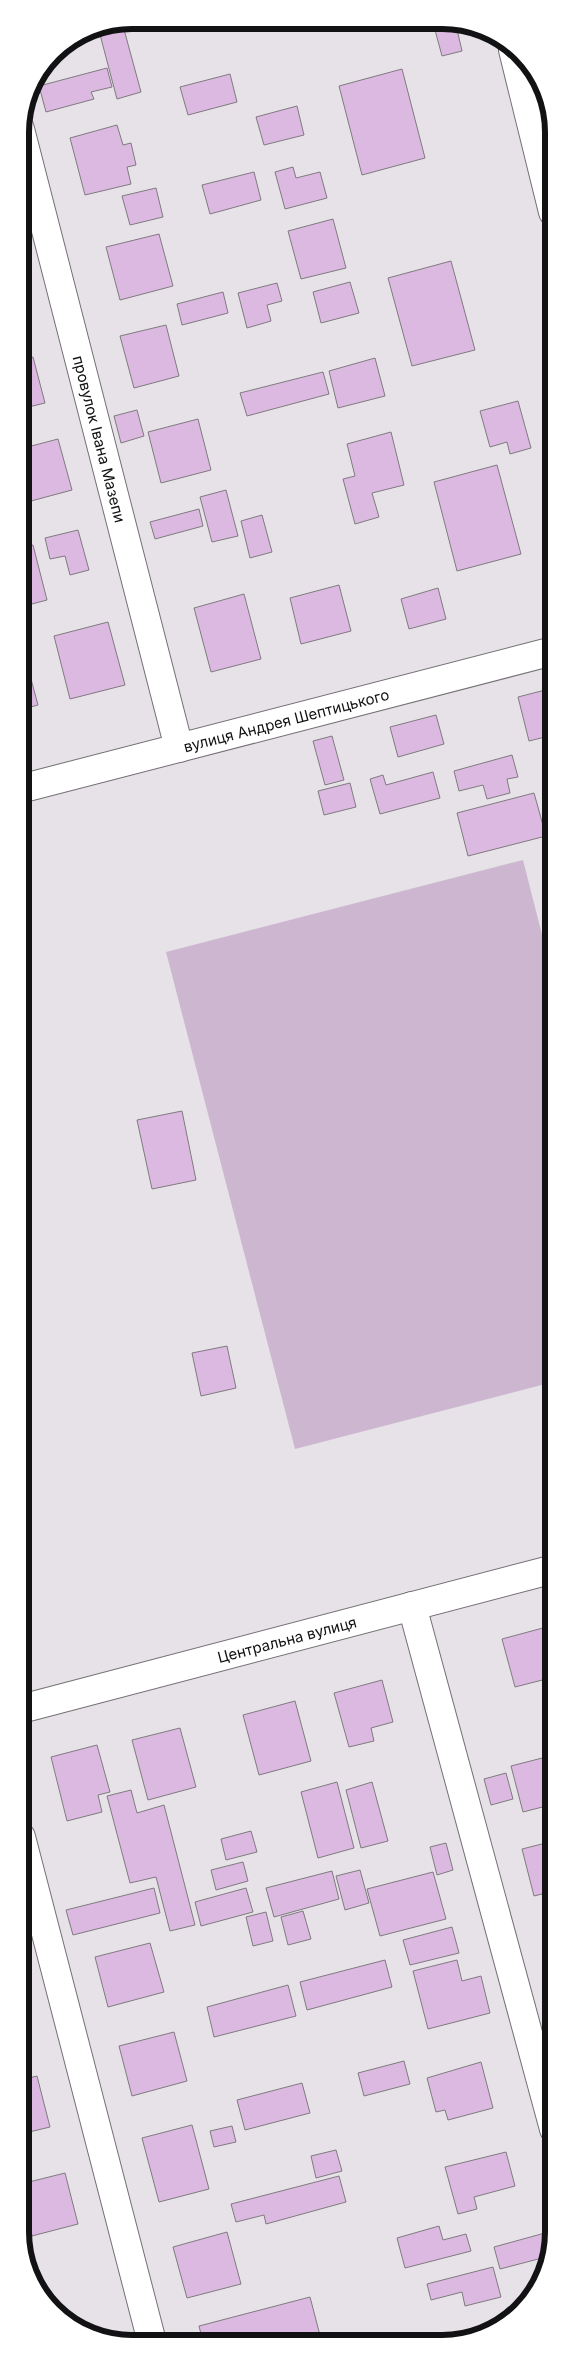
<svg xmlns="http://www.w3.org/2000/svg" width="574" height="2364" font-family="Inter,sans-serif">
<rect width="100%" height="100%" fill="#e6e2e7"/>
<polygon fill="#cdb7d0" points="523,860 553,978 553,1382 295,1449 166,952"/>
<g fill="#dcb9e1" stroke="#7f7b7f">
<polygon points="122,22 141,92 117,99 98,27"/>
<polygon points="456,25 462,51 442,56 435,30"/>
<polygon points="107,68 112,87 91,92 94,99 46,112 39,86"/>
<polygon points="402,69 425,158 362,175 339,86"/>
<polygon points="230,74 237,102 188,115 180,87"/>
<polygon points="297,106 304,135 264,145 256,117"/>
<polygon points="117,125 123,145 131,143 136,165 127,167 131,184 85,195 70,138"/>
<polygon points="293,167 296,178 320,172 327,198 285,209 275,172"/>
<polygon points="254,172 261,200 210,214 202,185"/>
<polygon points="156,188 163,217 130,225 122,196"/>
<polygon points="333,219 346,268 301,279 288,231"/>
<polygon points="159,234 173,286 120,300 106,247"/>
<polygon points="451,261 475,350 412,366 388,278"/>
<polygon points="350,282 359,313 321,323 313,292"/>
<polygon points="277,283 282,301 267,305 271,321 247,328 238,293"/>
<polygon points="223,292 228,313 182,325 177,304"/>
<polygon points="166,325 179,376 134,388 120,336"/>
<polygon points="33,357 45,403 20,409 20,360"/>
<polygon points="375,358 385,396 338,408 329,371"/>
<polygon points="323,372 329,394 247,416 240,393"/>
<polygon points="518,401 531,448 510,454 507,442 490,447 480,411"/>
<polygon points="137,410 144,436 121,443 114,416"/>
<polygon points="198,419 211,470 161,483 148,432"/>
<polygon points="391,432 404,485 372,493 379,517 355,524 343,479 355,476 347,444"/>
<polygon points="58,439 72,490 20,504 20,449"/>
<polygon points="497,465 521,554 457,571 434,482"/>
<polygon points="226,490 238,536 212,542 200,497"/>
<polygon points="199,509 203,526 155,539 150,522"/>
<polygon points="262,515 272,552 250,558 241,521"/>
<polygon points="78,530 89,570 70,575 65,556 50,559 45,538"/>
<polygon points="33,545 47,600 28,605 20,577 20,548"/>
<polygon points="339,585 351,631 301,644 290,598"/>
<polygon points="438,588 446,619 409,629 401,599"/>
<polygon points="244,594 261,659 211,672 194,608"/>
<polygon points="108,622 125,685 70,699 54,636"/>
<polygon points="24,653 38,705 20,710 20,654"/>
<polygon points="553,688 553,735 529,741 518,697"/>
<polygon points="436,715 444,744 398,757 390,727"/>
<polygon points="332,736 344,780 325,785 313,741"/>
<polygon points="512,755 518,777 507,779 510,793 487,799 483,785 459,791 454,771"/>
<polygon points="433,772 440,798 380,814 370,779 383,775 386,785"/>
<polygon points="350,783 356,807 324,815 318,791"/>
<polygon points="534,793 546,836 468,856 457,813"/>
<polygon points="182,1111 196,1180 152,1189 137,1120"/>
<polygon points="227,1346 236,1388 201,1396 192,1353"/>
<polygon points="554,1625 554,1677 515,1687 502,1639"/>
<polygon points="382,1680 393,1722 371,1728 374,1741 349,1747 334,1693"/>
<polygon points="295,1701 311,1761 259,1775 243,1715"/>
<polygon points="180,1728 196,1787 148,1800 132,1740"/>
<polygon points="97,1745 110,1792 98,1795 102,1812 67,1821 51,1757"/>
<polygon points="554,1755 554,1804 523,1812 511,1766"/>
<polygon points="506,1773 513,1799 491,1805 484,1779"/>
<polygon points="337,1782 354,1848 318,1858 301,1792"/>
<polygon points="372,1782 388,1841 361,1848 346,1790"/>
<polygon points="131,1790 137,1813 164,1805 195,1925 170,1931 156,1877 130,1883 107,1796"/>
<polygon points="251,1831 257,1852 226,1860 221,1839"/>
<polygon points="554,1841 554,1891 534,1896 522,1849"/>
<polygon points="446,1843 453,1870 437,1875 430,1847"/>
<polygon points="243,1862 248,1881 216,1890 211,1870"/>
<polygon points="360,1870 369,1903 345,1910 336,1876"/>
<polygon points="332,1871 339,1899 274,1917 266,1888"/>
<polygon points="433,1872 446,1919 380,1936 367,1889"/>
<polygon points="154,1888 160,1913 73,1935 66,1910"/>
<polygon points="246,1888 253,1912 201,1926 195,1902"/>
<polygon points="303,1911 311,1939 288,1945 281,1917"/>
<polygon points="266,1912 273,1941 253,1946 246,1917"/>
<polygon points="452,1927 459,1953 410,1965 403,1940"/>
<polygon points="554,1941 554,1971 546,1943"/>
<polygon points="150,1943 164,1992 108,2007 95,1957"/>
<polygon points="385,1960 392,1987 307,2010 300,1982"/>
<polygon points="457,1960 462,1981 481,1976 490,2013 428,2029 413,1971"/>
<polygon points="288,1985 296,2016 214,2037 207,2007"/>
<polygon points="174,2032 187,2081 132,2096 119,2046"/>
<polygon points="404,2061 410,2084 364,2096 358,2073"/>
<polygon points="481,2062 493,2108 448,2120 445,2110 436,2112 427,2078"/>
<polygon points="37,2076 50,2127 21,2134 21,2080"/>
<polygon points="302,2083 310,2113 245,2130 237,2100"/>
<polygon points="192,2125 209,2189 159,2202 142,2138"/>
<polygon points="232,2126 236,2142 214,2147 210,2131"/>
<polygon points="336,2150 342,2171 316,2178 311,2156"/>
<polygon points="506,2152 515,2186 474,2197 477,2209 458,2214 445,2167"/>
<polygon points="65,2173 78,2224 28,2237 21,2209 21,2184"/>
<polygon points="339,2176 346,2202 266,2224 264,2215 236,2222 231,2204"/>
<polygon points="439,2226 443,2240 466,2234 471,2251 405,2268 397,2238"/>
<polygon points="227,2232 241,2284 187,2298 173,2247"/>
<polygon points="545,2233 549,2249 546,2257 500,2269 494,2247"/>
<polygon points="493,2267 501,2297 465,2306 462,2292 431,2300 427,2284"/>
<polygon points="310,2297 322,2343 203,2342 199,2326"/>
</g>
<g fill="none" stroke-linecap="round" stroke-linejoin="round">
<defs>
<g id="minor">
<polyline points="513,50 553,212"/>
<path id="s1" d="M20,129L179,748"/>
<path id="s2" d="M20,789L553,651"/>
<polyline points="412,1606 554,2129"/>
<path id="s3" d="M21,1709L554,1569"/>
<polyline points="21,1837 152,2342"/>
</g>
</defs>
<use href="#minor" stroke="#747075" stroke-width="30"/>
<use href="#minor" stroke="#fff" stroke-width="28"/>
</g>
<g text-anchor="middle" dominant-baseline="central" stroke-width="4.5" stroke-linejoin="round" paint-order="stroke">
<g font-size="15" fill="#121113" stroke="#fff">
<text stroke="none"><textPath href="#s1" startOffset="320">провулок Івана Мазепи</textPath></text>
<text stroke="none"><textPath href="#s2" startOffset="275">вулиця Андрея Шептицького</textPath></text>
<text stroke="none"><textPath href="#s3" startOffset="275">Центральна вулиця</textPath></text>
</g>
</g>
<path d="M0 0H574V2364H0ZM132 29H442A103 103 0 0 1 545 132V2232A103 103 0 0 1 442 2335H132A103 103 0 0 1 29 2232V132A103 103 0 0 1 132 29Z" fill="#fff" fill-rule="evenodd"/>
<path fill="none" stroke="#121113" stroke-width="6" d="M132 29H442A103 103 0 0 1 545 132V2232A103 103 0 0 1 442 2335H132A103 103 0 0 1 29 2232V132A103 103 0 0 1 132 29Z"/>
</svg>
